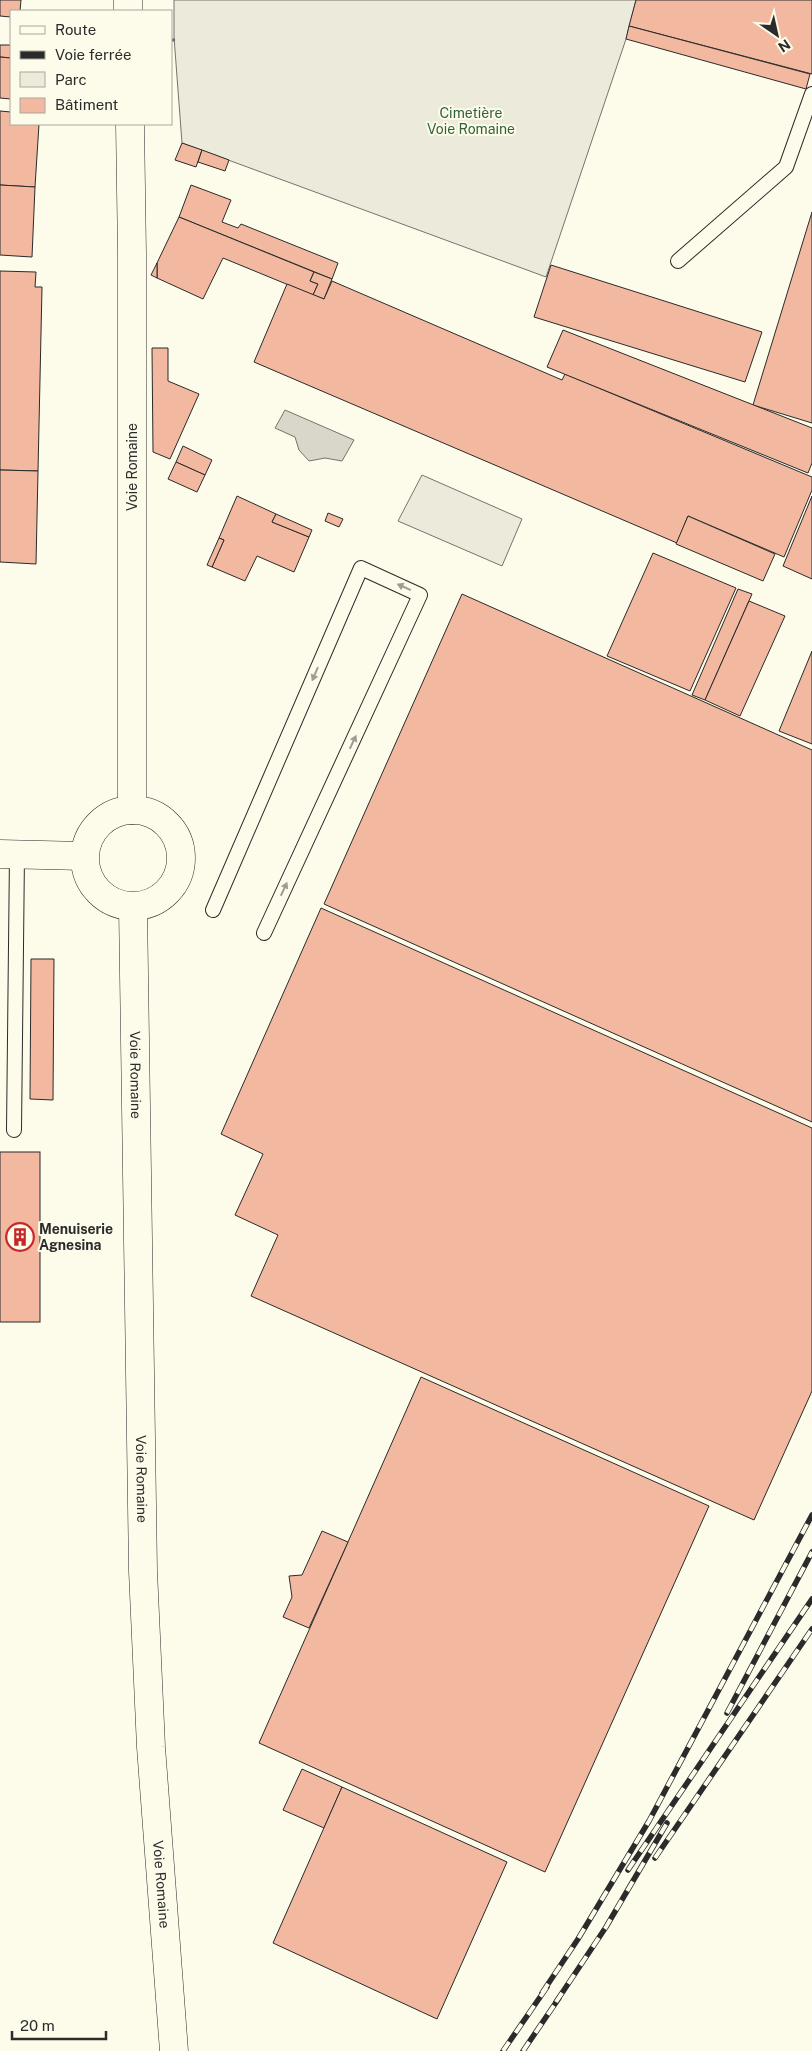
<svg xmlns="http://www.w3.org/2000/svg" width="812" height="2051" font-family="'Public Sans',sans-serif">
<rect width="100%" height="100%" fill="#fdfbea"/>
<g fill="#ecebdb" stroke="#74746e">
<polygon points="174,0 636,0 626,39 546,277 182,143 174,37"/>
<polygon points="422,475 522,519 502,566 398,521"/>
</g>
<polygon fill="#d8d7c9" stroke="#74746e" points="285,410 354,440 342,461 325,458 309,461 299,450 295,437 275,428"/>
<g fill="#f2b8a0" stroke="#2b2b2b">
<polygon points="0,0 21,0 20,11 11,11 11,17 0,16"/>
<polygon points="636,0 812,0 812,74 629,26"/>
<polygon points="629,26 810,74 806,89 626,39"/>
<polygon points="0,45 11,45 11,58 0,57"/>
<polygon points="0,57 11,58 11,99 0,98"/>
<polygon points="0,111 11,112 11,124 39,124 35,187 0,185"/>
<polygon points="182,143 202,150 196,167 175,160"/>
<polygon points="202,150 229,160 225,171 198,162"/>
<polygon points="0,185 35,187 32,257 0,255"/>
<polygon points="191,185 231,200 222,222 238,228 241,224 338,263 332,279 179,217"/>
<polygon points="812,212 812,423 753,405"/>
<polygon points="179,217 314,272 310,281 318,284 313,295 223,258 203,299 157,278 157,263"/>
<polygon points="157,263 157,278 151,275"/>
<polygon points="551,265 762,332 745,382 534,317"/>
<polygon points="0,271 36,272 35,287 42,287 38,471 0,470"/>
<polygon points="314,272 332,279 324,299 313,295 318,284 310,281"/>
<polygon points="332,281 562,380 565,374 812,477 812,490 784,557 688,516 677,543 254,362 287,284 324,299"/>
<polygon points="563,330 812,428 812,463 808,473 547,367"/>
<polygon points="152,348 168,348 168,381 199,394 170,459 153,452"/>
<polygon points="183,446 212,460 205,475 176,462"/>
<polygon points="176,462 205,475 197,492 168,479"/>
<polygon points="0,470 38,471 36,564 0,562"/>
<polygon points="237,496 276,514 272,522 309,537 294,572 257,556 245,581 212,567 224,540 219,538"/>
<polygon points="812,496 812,579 783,566"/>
<polygon points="328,513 343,519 339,527 325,521"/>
<polygon points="276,514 312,530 309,537 272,522"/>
<polygon points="688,516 775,554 763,581 676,544"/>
<polygon points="219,538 224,540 212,567 207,565"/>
<polygon points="653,553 736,588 690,691 607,656"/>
<polygon points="738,589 752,594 705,700 692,695"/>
<polygon points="462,594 812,750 812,1122 324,904"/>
<polygon points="749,601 785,616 740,716 705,700"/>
<polygon points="812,651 812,744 779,731"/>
<polygon points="321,908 812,1128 812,1391 754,1520 251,1296 278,1235 235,1215 263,1154 221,1134"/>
<polygon points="31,959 54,959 53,1100 30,1099"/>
<rect x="0" y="1152" width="40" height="170"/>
<polygon points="421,1377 709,1506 545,1872 259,1743"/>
<polygon points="322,1531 348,1542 309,1628 283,1617 292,1597 289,1576 302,1575"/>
<polygon points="302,1769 342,1787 324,1828 283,1810"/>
<polygon points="342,1787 507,1862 437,2019 273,1943"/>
</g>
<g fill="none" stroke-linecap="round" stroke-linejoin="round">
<defs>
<g id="service">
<polyline points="678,261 786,167 812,94"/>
<polyline points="213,910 361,568 420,595 264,933"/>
<polyline points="14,1130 17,854"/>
</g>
<polyline id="minor" points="0,854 84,856"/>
<g id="secondary">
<polyline points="128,0 128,11"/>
<polyline points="130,124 132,254 132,810"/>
<circle cx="133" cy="858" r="48"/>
<path id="s1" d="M133,907L143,1571L151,1747L174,2051"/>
</g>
</defs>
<use href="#service" stroke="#2b2b2b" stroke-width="16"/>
<use href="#minor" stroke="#2b2b2b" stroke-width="29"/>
<use href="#secondary" stroke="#2b2b2b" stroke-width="29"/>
<polyline stroke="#6a6964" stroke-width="3" stroke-dasharray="4 2.5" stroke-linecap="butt" points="171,40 175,40"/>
<use href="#service" stroke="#fdfbea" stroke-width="14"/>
<use href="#minor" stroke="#fdfbea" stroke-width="28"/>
<use href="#secondary" stroke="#fdfbea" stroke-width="28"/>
<defs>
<g id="rail">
<polyline points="727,1713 812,1552"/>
<polyline points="655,1858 812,1629"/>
<polyline points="628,1870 812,1599"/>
<polyline points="542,1993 578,1939 649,1821 812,1515"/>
<polyline points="556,2002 606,1927 667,1823"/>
<polyline points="503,2051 547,1987"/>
<polyline points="523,2051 559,1998"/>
</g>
</defs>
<use href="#rail" stroke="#2b2b2b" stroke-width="5.5"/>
<use href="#rail" stroke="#fdfbea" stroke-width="4" stroke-dasharray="11" stroke-linecap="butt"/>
</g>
<defs><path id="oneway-solid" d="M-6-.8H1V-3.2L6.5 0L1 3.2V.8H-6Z" transform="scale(1.25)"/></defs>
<g fill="#9e9d94">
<use href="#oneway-solid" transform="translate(404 587) rotate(-156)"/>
<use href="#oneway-solid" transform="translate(315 674) rotate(113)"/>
<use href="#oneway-solid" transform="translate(353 742) rotate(-65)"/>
<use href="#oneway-solid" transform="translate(284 889) rotate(-65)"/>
</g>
<defs>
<symbol id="building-ring" viewBox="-11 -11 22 22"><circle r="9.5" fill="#fdfbea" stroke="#c62828" stroke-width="1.5"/><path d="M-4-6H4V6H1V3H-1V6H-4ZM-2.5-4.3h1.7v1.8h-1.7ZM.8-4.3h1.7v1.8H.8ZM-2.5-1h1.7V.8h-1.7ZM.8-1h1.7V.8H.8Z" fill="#c62828"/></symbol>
</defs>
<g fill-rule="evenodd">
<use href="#building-ring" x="4" y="1221" width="32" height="32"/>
</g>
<g text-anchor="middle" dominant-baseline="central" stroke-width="4" stroke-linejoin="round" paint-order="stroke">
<g font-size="14" fill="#34623c" stroke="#fdfbea">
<text x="471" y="113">Cimetière<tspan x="471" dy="16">Voie Romaine</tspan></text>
</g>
<g font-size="14" fill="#2b2b2b" stroke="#fdfbea">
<text transform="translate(132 467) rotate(-90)">Voie Romaine</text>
<text stroke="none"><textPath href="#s1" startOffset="168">Voie Romaine</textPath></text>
<text stroke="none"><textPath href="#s1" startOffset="572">Voie Romaine</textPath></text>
<text stroke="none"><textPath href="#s1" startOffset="978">Voie Romaine</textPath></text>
</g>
<g font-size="14" font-weight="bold" fill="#2b2b2b" stroke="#fdfbea" text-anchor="start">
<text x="39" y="1229">Menuiserie<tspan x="39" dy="16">Agnesina</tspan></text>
</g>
</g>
<rect x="10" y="10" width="162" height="115" fill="#fdfbea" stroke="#a9a89e"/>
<rect x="20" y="26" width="25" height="8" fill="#fdfbea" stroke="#a9a89e"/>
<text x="55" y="35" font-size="15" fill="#2b2b2b">Route</text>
<rect x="20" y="51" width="25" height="8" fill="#2b2b2b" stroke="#a9a89e"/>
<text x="55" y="60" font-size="15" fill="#2b2b2b">Voie ferrée</text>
<rect x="20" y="72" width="25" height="15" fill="#ecebdb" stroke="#a9a89e"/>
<text x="55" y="85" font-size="15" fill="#2b2b2b">Parc</text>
<rect x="20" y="98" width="25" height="15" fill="#f2b8a0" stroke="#a9a89e"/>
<text x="55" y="110" font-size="15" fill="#2b2b2b">Bâtiment</text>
<g transform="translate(777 35) rotate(146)" stroke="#fdfbea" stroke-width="4" paint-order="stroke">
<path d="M0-4L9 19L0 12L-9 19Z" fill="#2b2b2b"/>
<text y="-8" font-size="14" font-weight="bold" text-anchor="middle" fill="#2b2b2b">N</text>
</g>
<path d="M12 2031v8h94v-8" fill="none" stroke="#2b2b2b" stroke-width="2.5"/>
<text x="20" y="2031" font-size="15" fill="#2b2b2b" stroke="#fdfbea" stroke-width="4" paint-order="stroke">20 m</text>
</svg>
